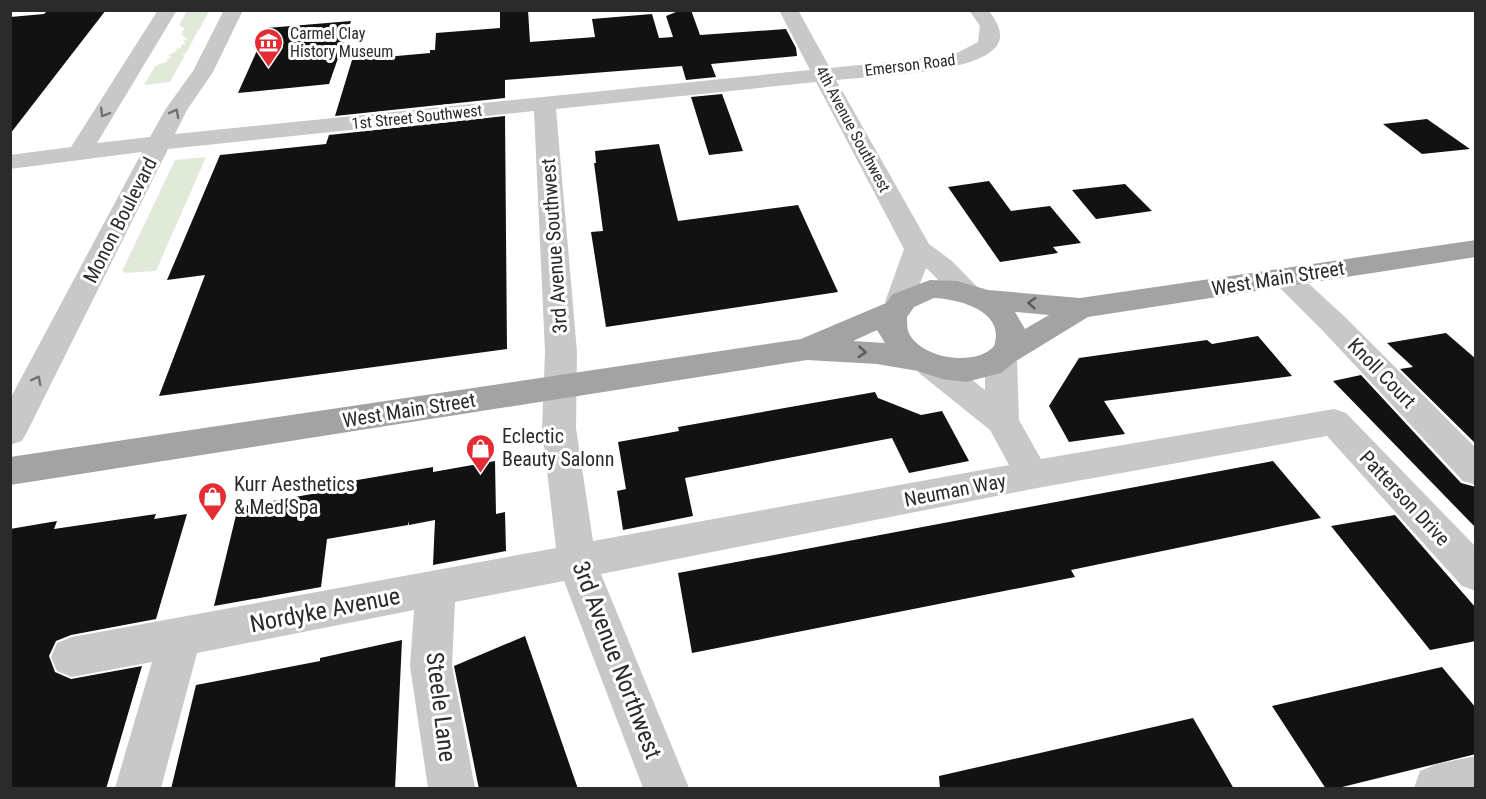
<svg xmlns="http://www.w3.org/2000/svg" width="1486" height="799" font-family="'Roboto Condensed',sans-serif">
<rect width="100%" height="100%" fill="#fff"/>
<g fill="#e1ead8">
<polygon points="187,11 209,11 199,30 194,31 198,31 186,53 181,54 185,55 170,82 144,85 155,66 168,61 166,59 172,57 168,56 178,50 174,49 181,48 181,45 186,44 183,41 188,39 183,38 186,36 181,36 183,33 181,32 185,29 179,25"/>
<polygon points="206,157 156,271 126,273 122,270 125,265 175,160"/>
</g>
<g fill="#121212">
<polygon points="48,10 106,10 10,134 10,17 44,14"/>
<polygon points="500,10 528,10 530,42 595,37 592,19 652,14 659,38 673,37 666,16 681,10 691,10 700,35 786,29 796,48 797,56 711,64 716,77 686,80 682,66 505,80 505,98 335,116 352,60 430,53 430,50 435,50 436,33 500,28"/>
<polygon points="351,21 329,84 238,93 267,28"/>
<polygon points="722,94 743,151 709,155 691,97"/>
<polygon points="505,116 507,349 159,396 205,275 167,280 220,155 326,144 329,135"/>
<polygon points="1427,119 1470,149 1422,154 1383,124"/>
<polygon points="659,144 678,221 798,205 838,292 606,327 591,232 603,231 594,163 596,163 595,151"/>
<polygon points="989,181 1011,211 1050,206 1081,243 1053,247 1058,253 1000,262 948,187"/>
<polygon points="1125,184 1152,211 1096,219 1072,190"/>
<polygon points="1446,333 1476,359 1476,444 1400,369 1413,367 1387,343"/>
<polygon points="1258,336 1292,376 1104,401 1125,434 1069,442 1049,406 1079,358 1207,340 1212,344"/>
<polygon points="1361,375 1461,483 1476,487 1476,528 1333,381"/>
<polygon points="875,392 878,398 921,415 942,411 969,461 909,473 892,438 685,478 693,516 623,530 617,491 626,489 618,442 679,431 678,427"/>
<polygon points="495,461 496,514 505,512 506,551 433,565 435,520 409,525 408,521 408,525 327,539 321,587 214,606 238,507 340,489 340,483 433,467 433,472"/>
<polygon points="1273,461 1321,518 1071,570 1075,577 692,653 678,573"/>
<polygon points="156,514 154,519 187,514 156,619 71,635 56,641 49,656 55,672 71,679 142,666 106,789 10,789 10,529 57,521 54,529"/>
<polygon points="1395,515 1476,608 1476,641 1430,650 1331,526"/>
<polygon points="525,636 578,789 479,789 454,666"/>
<polygon points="402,640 395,789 171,789 196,685 320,661 320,658"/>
<polygon points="1442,667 1476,708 1476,754 1334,789 1326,789 1272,706"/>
<polygon points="1193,718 1234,789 940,789 939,776"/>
</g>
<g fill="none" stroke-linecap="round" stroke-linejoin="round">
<g fill="#c8c8c8" fill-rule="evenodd">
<path d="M158,10H177L97,143L150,137L165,110L193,71L224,10H243L213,72L187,110L175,134L810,70L779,10H798L830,68L946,56L957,53L978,42L980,26L969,10H988C997,21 1006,36 995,48C971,74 873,76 836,80L929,244L952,261L983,293L978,300C954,306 943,282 926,268L910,309L900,312L890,309L885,302L904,249L816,82L556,109L577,352L576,428L593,541L1009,465L990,430L919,373L914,365L919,357C944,350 966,376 985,390V358L990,350L1001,347L1012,350L1017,358L1019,420L1041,459L1334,409L1346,413L1476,547V591L1462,586L1327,436L1032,489L601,574L689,788H643L564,581L455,602L452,666L475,788H428L410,666L414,610L197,653L161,788H115L152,662L72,677L57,671L51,657L57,643L72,637L556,548L542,428L545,352L534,111L168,149L27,432L22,441L10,445V399L142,152L10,169V155L71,147Z"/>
<polygon points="1286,269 1296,272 1345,317 1476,448 1476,485 1463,481 1323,331 1276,284 1272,278 1276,272"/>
<polygon points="1476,756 1476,788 1414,788 1420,771 1437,764"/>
</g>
<path fill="#a3a3a3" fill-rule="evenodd" d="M1476,240V257L1088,317L1016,361L1001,373L966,382L942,379L918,371L877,364L807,360L10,485V457L801,339L886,303L893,294L930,280L957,281L988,290L1080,298ZM934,298C959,299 1006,311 994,346C975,368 918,358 908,331C907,327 907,321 907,317L914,307ZM1015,312L1049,315L1025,329ZM877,330L885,343L853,341Z"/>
</g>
<defs><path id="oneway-chevron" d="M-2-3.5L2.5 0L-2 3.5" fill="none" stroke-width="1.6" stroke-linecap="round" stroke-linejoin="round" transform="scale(1.5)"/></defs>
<g stroke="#727272">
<use href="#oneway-chevron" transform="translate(104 113) rotate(122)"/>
<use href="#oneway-chevron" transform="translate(175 113) rotate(-61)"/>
<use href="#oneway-chevron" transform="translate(37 380) rotate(-63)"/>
</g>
<g stroke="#5b5b5b">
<use href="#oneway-chevron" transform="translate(1032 303) rotate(-176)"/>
<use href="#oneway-chevron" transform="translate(862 352) rotate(4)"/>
</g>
<defs>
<symbol id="museum-pin" viewBox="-11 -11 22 30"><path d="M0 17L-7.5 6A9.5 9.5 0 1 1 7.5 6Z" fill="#e52b33" stroke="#fff"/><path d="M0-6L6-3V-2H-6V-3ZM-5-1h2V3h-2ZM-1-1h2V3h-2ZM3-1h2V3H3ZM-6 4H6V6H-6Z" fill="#fff"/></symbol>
<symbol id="shop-pin" viewBox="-11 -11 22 30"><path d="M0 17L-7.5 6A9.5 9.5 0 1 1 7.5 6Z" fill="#e52b33" stroke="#fff"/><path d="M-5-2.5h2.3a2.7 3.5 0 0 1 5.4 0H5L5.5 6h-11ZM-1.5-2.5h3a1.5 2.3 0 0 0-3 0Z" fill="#fff"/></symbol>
</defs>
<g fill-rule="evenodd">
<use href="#museum-pin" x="252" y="26" width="33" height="45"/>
<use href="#shop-pin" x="464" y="432" width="33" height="45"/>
<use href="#shop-pin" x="196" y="480" width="33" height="45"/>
</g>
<g text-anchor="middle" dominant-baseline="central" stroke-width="6" stroke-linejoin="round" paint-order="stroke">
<g font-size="16" fill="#2b2b2b" stroke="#fff" text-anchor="start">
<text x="290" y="33">Carmel Clay<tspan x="290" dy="18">History Museum</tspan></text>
</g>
<g font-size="16" fill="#2b2b2b" stroke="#fff">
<text transform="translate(910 65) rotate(-7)">Emerson Road</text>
<text transform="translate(417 117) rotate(-6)">1st Street Southwest</text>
<text transform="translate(853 129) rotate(62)">4th Avenue Southwest</text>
</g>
<g font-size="20" fill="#2b2b2b" stroke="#fff">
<text transform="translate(120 220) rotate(-63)">Monon Boulevard</text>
<text transform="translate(554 246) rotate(-94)">3rd Avenue Southwest</text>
<text transform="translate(1278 278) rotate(-9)">West Main Street</text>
<text transform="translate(1382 373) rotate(46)">Knoll Court</text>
<text transform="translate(409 410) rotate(-9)">West Main Street</text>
<text transform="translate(955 490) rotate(-11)">Neuman Way</text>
<text transform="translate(1405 498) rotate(47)">Patterson Drive</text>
</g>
<g font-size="20" fill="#2b2b2b" stroke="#fff" text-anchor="start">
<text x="502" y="436">Eclectic<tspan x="502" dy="23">Beauty Salonn</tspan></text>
<text x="234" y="484">Kurr Aesthetics<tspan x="234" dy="23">&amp; Med Spa</tspan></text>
</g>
<g font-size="24" fill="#2b2b2b" stroke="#fff">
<text transform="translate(325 610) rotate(-11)">Nordyke Avenue</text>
<text transform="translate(617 660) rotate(69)">3rd Avenue Northwest</text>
<text transform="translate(441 707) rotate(83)">Steele Lane</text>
</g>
</g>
<rect width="1486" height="799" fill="none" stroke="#2b2b2b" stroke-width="24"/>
</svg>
